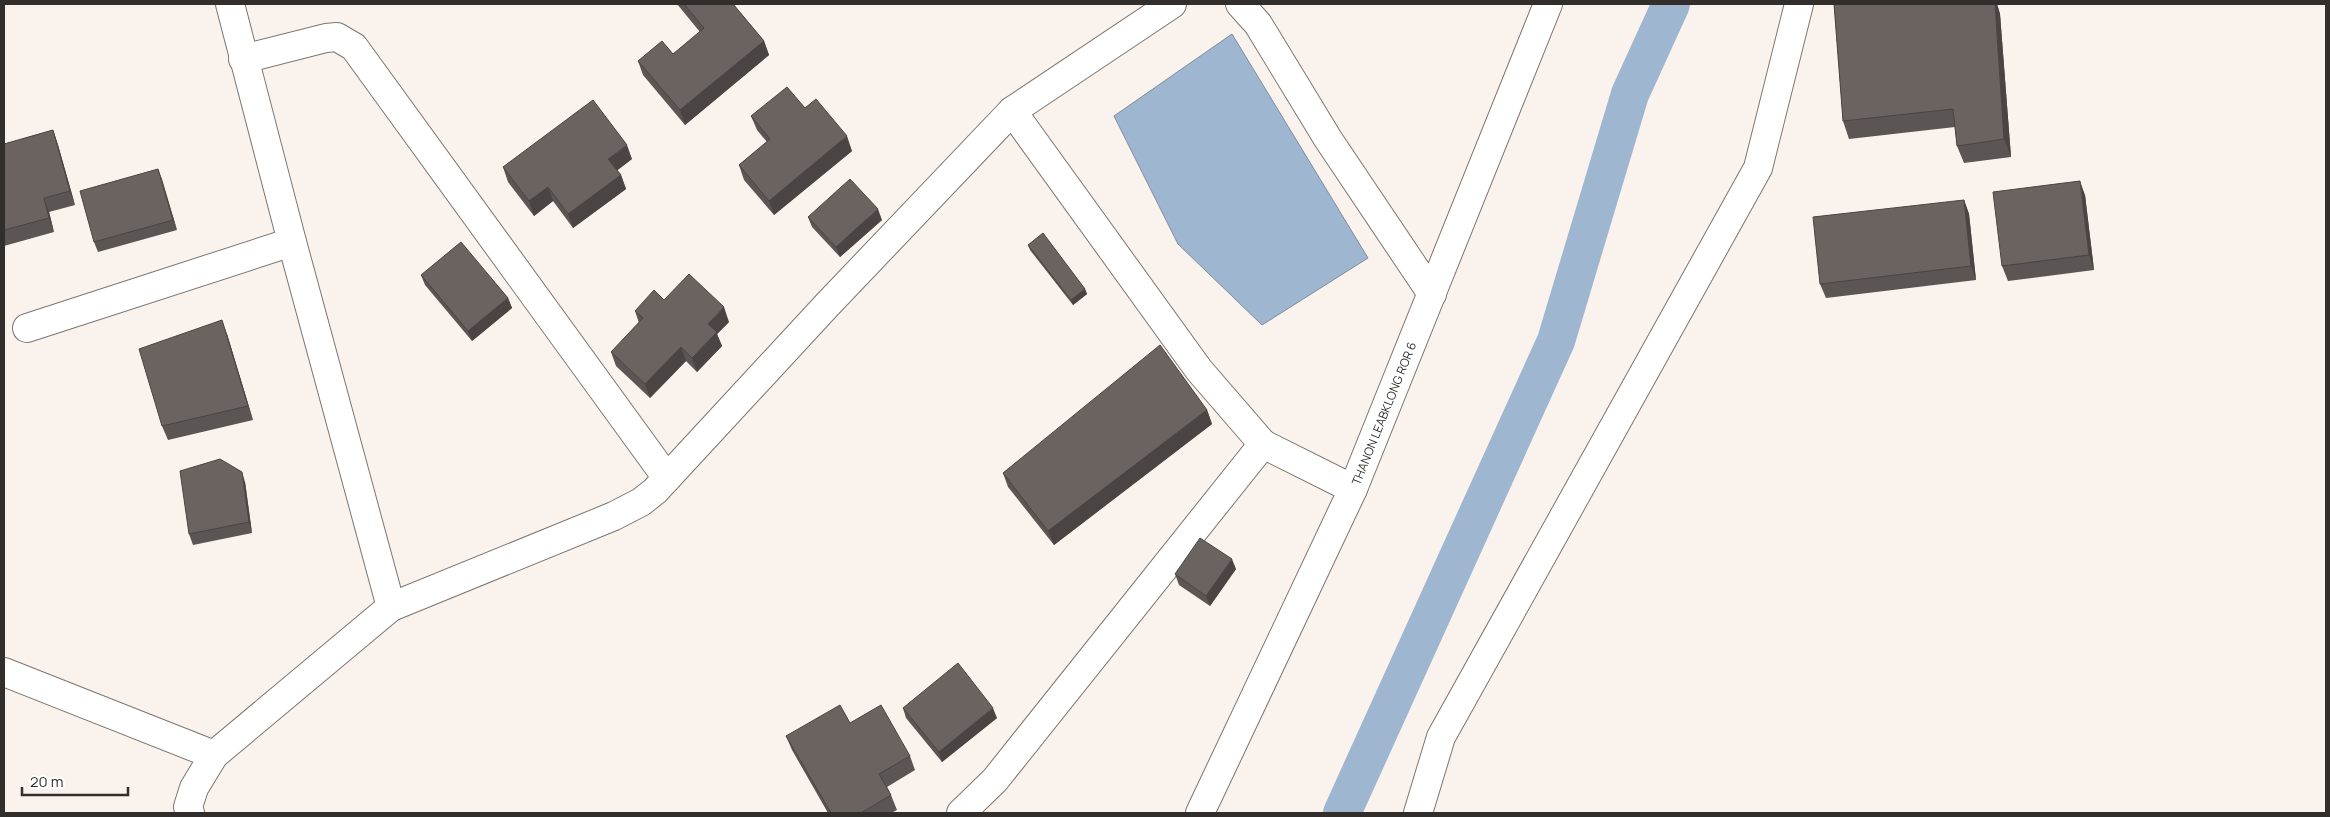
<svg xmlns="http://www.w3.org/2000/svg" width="2330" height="817" font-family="Manrope,sans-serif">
<rect width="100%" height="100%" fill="#faf2ed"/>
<polygon fill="#9eb6d0" stroke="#7d8d9f" points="1232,34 1368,258 1262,325 1178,244 1114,116"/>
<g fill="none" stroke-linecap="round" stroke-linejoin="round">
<polyline stroke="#9eb6d0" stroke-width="38" points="1342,813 1556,341 1630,94 1671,4"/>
<defs>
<g id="minor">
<polyline points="230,4 292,242 391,607"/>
<polyline points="1240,4 1258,24 1328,139 1432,294"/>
<polyline points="243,59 326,38 337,37 354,47 667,478"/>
<polyline points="1012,111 1199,370 1263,444"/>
<polyline points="27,328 292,242"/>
<polyline points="4,672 214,755"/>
<polyline points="190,813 188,807 194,788 214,755 391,607 614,516 641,502 655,491 828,304 1012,111 1172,4"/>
<polyline points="961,813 995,780 1263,444 1353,489"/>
<path id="s1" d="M1200,813L1353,489L1548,4"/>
<polyline points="1418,813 1441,737 1758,168 1799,4"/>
</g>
</defs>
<use href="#minor" stroke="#7c7570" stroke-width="30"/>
<use href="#minor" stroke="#fff" stroke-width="28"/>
</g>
<g fill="#5b5553">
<polygon points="677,4 733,4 764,41 769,55 685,125 643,75 638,61 673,54 700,32"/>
<polygon points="1834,4 1997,4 2000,14 2011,157 1964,163 1957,146 1955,127 1849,139 1843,121"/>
<polygon points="805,108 852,151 774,215 744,180 739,165 767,142 757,130 751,116"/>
<polygon points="53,130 58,145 75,205 49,212 54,232 4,246 4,144"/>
<polygon points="632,159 617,170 621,175 626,189 573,228 553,201 534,216 508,182 503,167"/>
<polygon points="158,169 177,230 98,252 94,242"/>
<polygon points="2085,195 2094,270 2008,281 2002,266"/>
<polygon points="1964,200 1969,214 1976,280 1826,298 1820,284"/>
<polygon points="808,217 882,220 840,257 812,227"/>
<polygon points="1028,245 1085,289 1087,294 1073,305 1030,250"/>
<polygon points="421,275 508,298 512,308 472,341 425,285"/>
<polygon points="664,300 729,322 717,334 722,346 697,372 686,361 650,398 616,366 611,352 639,323 635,311"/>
<polygon points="227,334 253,420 168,440 162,426"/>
<polygon points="1207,410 1212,424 1054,545 1008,487 1003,473"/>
<polygon points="245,482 252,533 193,545 189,534"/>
<polygon points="1236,569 1210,606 1179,585 1175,574"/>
<polygon points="903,708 997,718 942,762 906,718"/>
<polygon points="850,723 910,756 915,770 887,787 891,795 897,810 891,813 828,813 792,750 786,736"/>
</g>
<g fill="#4a4543">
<polygon points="1995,4 1997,4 2000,14 2011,157 2004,139"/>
<polygon points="764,41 769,55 685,125 680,110"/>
<polygon points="53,130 58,145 75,205 70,191"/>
<polygon points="847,136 852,151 774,215 769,201"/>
<polygon points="627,145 632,159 614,173 608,159"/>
<polygon points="158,169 162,179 177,230 173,220"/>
<polygon points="621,175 626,189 573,228 568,214"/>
<polygon points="2080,181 2085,195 2094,270 2089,255"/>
<polygon points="548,187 553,201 534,216 529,201"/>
<polygon points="44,198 49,212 54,232 49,218"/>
<polygon points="1964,200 1969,214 1976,280 1971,266"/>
<polygon points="878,209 882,220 840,257 836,247"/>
<polygon points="1085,289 1087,294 1073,305 1071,300"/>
<polygon points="508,298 512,308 472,341 468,331"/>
<polygon points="724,307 729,322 717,334 722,346 697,372 692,358 708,324"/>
<polygon points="222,320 227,334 253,420 248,406"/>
<polygon points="681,347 686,361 650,398 645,384"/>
<polygon points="1207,410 1212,424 1054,545 1048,531"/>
<polygon points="242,472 245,482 252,533 249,522"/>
<polygon points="1232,559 1236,569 1210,606 1206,596"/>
<polygon points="993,708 997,718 942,762 939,752"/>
</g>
<g fill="#6a6360" stroke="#4a4543">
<polygon points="684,4 733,4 764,41 680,110 638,61 662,41 673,54 704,28"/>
<polygon points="1834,4 1995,4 2004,139 1957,146 1953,109 1843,121"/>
<polygon points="787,87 805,108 816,99 847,136 769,201 739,165 770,139 751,116"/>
<polygon points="593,100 627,145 608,159 621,175 568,214 548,187 529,201 503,167"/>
<polygon points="53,130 70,191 44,198 49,218 4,230 4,144"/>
<polygon points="158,169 173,220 94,242 80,191"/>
<polygon points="850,179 878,209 836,247 808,217"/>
<polygon points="2080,181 2089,255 2002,266 1993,192"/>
<polygon points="1964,200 1971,266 1820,284 1813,217"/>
<polygon points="1043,233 1085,289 1071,300 1028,245"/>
<polygon points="461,242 508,298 468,331 421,275"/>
<polygon points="689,274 724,307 708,324 717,332 692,358 681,347 645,384 611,352 643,318 635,311 654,290 664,300"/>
<polygon points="222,320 248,406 162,426 139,349"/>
<polygon points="1160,345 1207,410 1048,531 1003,473"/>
<polygon points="220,459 242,472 249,522 189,534 180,471"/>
<polygon points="1200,538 1232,559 1206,596 1175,574"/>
<polygon points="958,663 993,708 939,752 903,708"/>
<polygon points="840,705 850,723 881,705 910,756 879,774 891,795 861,813 831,813 786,736"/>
</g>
<g text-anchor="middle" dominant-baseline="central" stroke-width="5" stroke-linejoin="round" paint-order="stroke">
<g font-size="12" fill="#312e2c" stroke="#fff">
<text stroke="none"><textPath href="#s1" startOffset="440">THANON LEABKLONG ROR 6</textPath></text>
</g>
</g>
<rect width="2330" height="817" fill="none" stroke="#312e2c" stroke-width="10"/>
<path d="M22 787v8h106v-8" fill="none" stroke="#312e2c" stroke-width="2.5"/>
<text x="30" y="787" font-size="15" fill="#312e2c" stroke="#ffffff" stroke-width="4" paint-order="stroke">20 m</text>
</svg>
